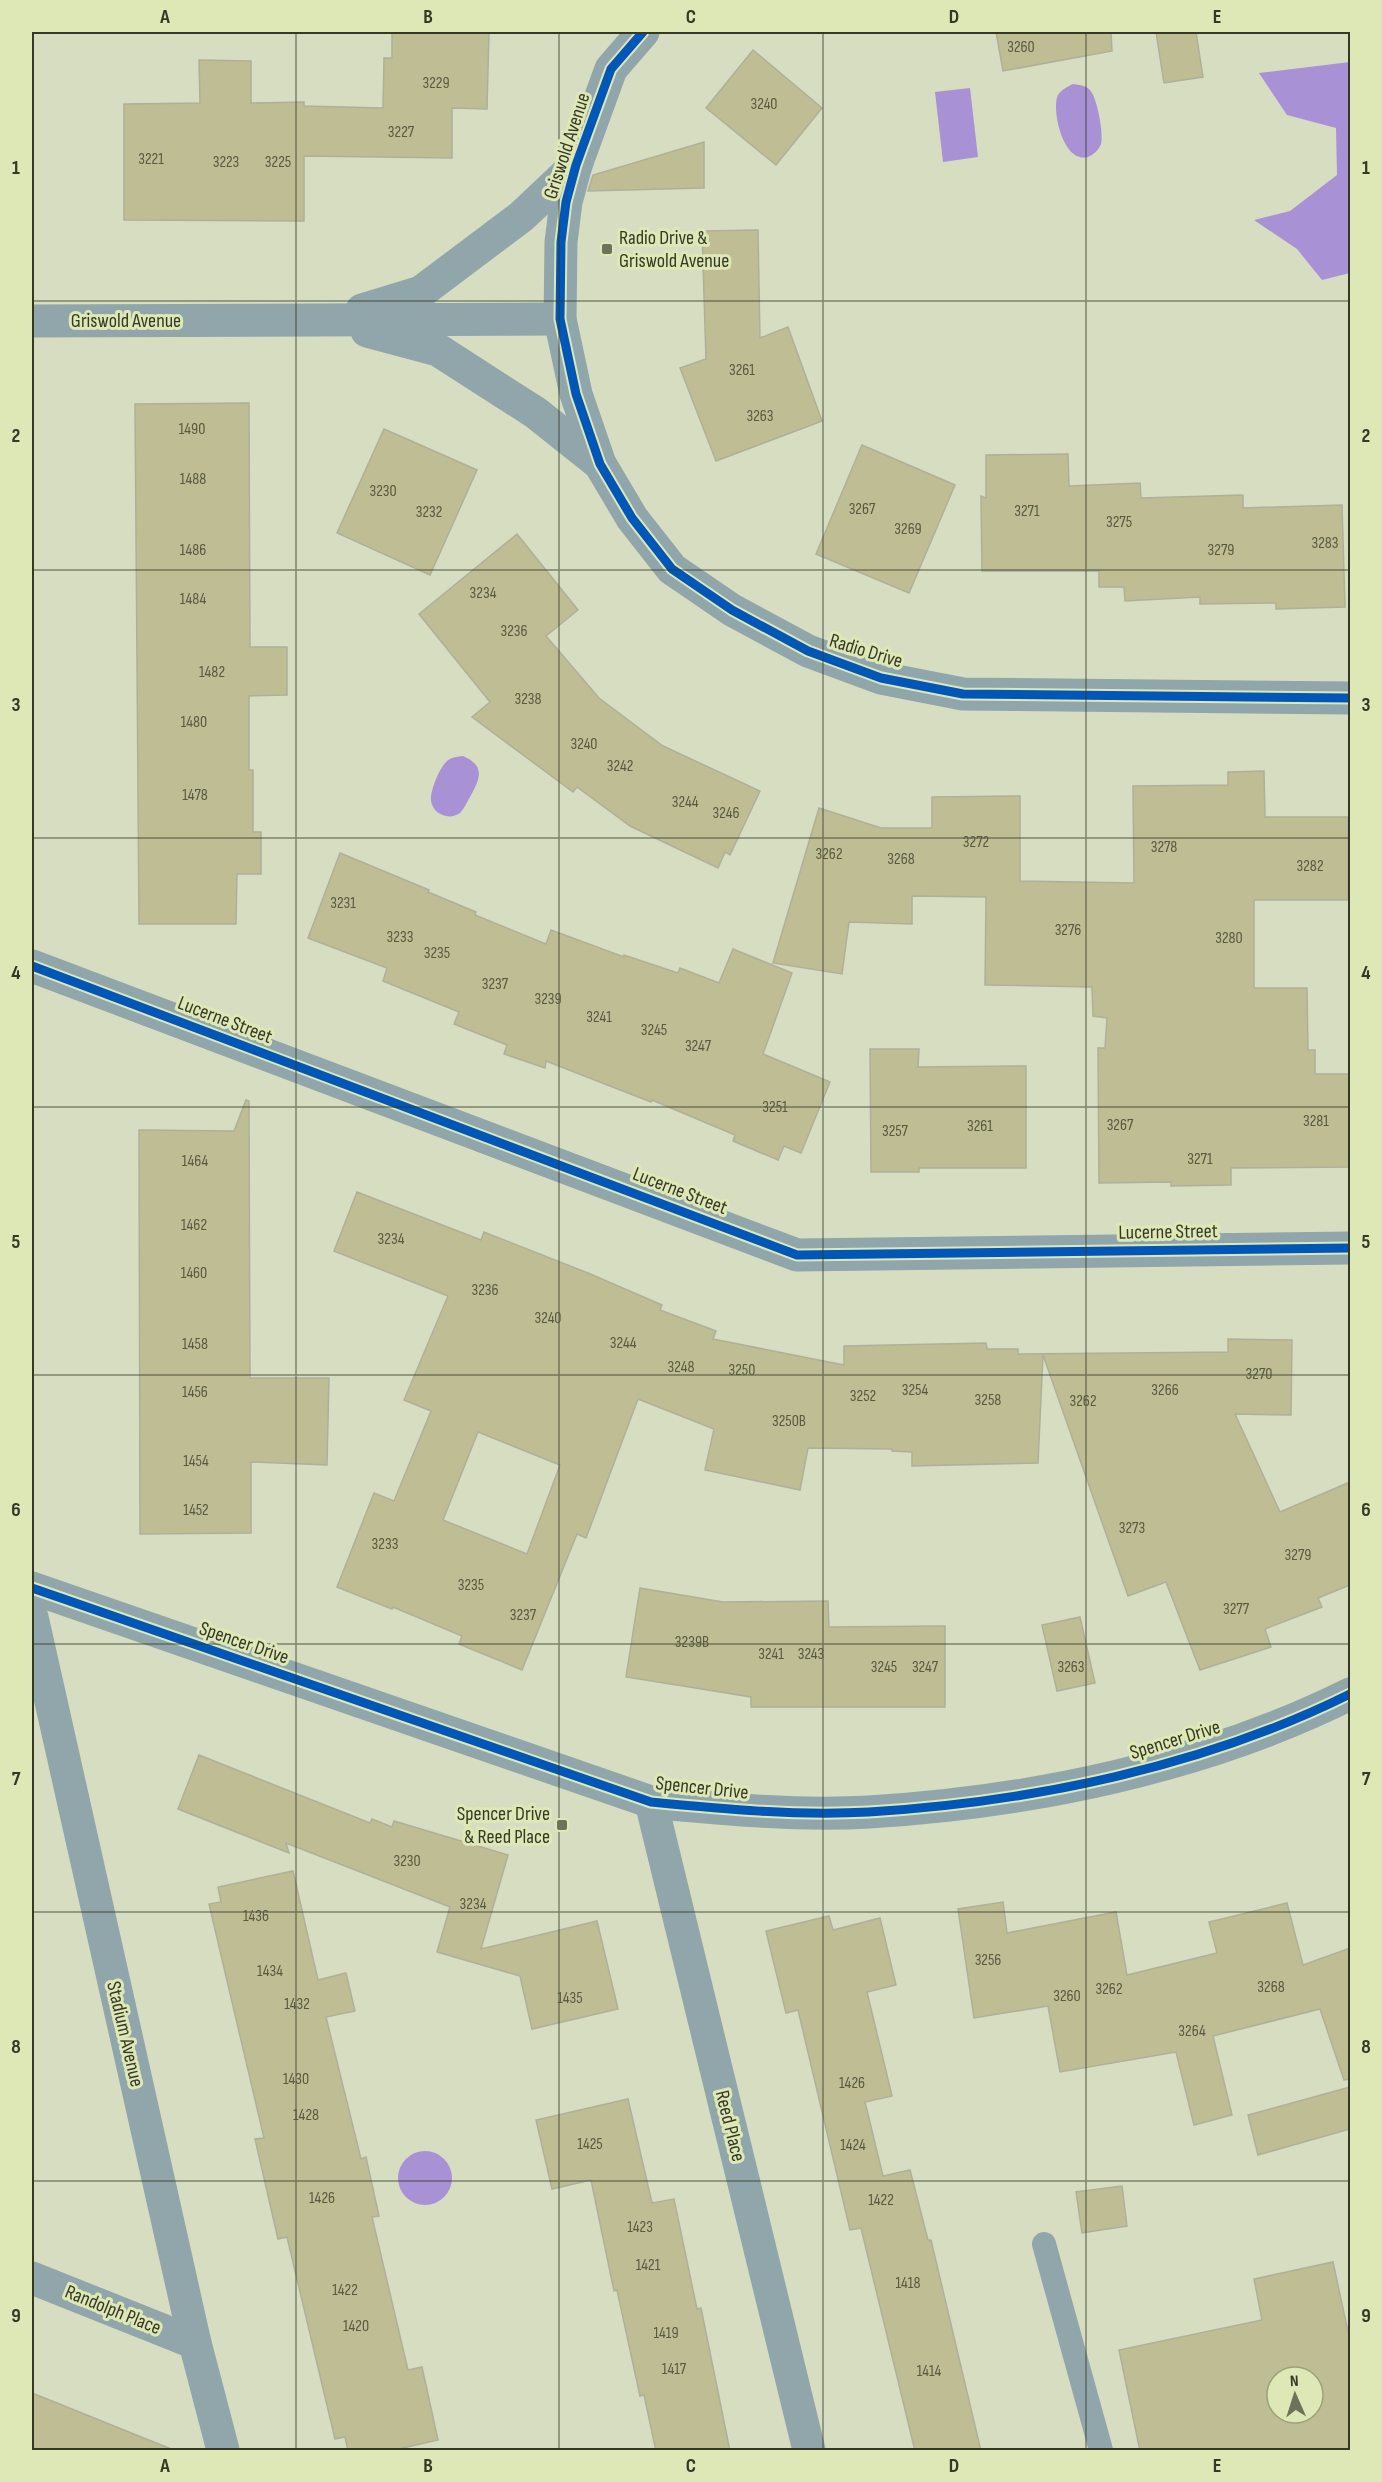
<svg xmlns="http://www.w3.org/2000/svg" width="1382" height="2482" font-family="'Sofia Sans Condensed',sans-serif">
<rect width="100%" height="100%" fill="#d7ddc1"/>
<g fill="#a991d5">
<polygon points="1350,62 1350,273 1322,280 1297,249 1254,220 1290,211 1337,175 1336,128 1287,115 1259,73"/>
<path d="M1073,84C1079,85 1085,85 1090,90C1097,97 1104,135 1101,144C1099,150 1093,155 1088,157C1063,164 1051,109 1058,95C1062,89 1067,87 1073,84Z"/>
<polygon points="970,88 978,157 943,162 935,92"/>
<path d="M463,756C486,766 480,779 470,797C467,802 464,809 460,813C449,821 433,814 431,801C430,791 439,769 446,762C451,757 456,757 463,756Z"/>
<circle cx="425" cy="2178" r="27"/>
</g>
<g fill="#bfbd93" stroke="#afb09a" stroke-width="1.5" fill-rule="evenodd">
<polygon points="392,32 489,32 487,109 452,108 452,158 304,156 304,221 124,220 124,104 200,103 199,60 251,61 251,103 304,102 304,106 383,108 384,58 392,58"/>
<polygon points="996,32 1111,32 1112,51 1003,71"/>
<polygon points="1156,32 1196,32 1203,77 1164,83"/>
<polygon points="753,50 822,108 776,165 706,108"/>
<polygon points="704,142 704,188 588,191 593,175"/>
<polygon points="758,230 760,338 788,327 822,421 716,461 680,368 706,359 702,231"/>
<polygon points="249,403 250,647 287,647 287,695 249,696 249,770 253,770 253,832 261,832 261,874 237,874 236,924 139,924 135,404"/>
<polygon points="384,429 477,470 430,575 337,533"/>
<polygon points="862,445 955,485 909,593 816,554"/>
<polygon points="1068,454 1069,486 1140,483 1141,498 1243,495 1243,508 1342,505 1345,607 1276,609 1276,603 1200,604 1200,597 1125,601 1124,587 1099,587 1099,571 982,571 981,496 986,498 986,455"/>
<polygon points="517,534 578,610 546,636 599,698 663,746 760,791 730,855 725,852 718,868 630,826 577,787 573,792 472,717 490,702 419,614"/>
<polygon points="1264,771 1265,817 1348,817 1348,900 1254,900 1254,988 1307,988 1308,1050 1315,1050 1315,1074 1350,1074 1350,1167 1231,1168 1231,1185 1171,1186 1171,1182 1099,1183 1098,1048 1105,1048 1107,1018 1093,1016 1092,987 985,985 986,897 912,896 912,924 849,922 842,974 773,963 819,808 881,828 932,828 932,797 1020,796 1020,881 1134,883 1133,786 1228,785 1228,772"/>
<polygon points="340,853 429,890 428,892 476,912 475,915 546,944 551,930 624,957 624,955 678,973 680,968 719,983 733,949 792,973 763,1054 830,1082 801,1153 784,1146 778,1160 733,1141 735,1135 652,1100 651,1102 546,1061 545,1068 504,1054 507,1045 454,1024 459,1012 383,981 387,968 308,938"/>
<polygon points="870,1049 919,1049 918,1067 1026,1066 1026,1168 919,1168 919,1172 871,1172"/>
<polygon points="246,1100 249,1101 250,1378 329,1378 327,1465 251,1462 251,1533 140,1534 139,1130 234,1131"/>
<path d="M357,1192L481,1240L484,1232L588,1273L662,1305L660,1310L716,1331L713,1339L844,1365V1346L986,1343L987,1349H1018V1354L1228,1352V1339L1292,1340L1291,1415L1235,1414L1280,1512L1350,1482V1585L1318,1598L1322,1607L1265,1629L1271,1647L1200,1670L1166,1582L1128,1596L1043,1355L1038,1463L912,1466V1452L892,1451V1449L808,1448L800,1490L705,1470L714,1429L638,1399L586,1538L577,1534L522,1670L459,1644L462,1636L393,1607L392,1609L337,1587L374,1493L394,1501L431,1411L404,1400L448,1296L334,1251ZM478,1432L560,1465L527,1554L443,1520Z"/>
<polygon points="640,1588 723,1602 828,1601 829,1627 945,1626 945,1707 751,1707 751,1697 626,1677"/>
<polygon points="1080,1617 1095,1683 1057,1691 1042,1625"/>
<polygon points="199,1755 370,1823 372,1819 392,1827 394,1821 508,1855 481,1949 597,1921 618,2009 532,2029 520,1976 437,1952 450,1907 286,1843 289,1853 178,1809"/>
<polygon points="293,1871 318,1980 346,1973 355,2011 326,2017 361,2159 366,2157 379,2216 372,2217 408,2370 422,2367 438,2440 390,2451 348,2451 345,2437 335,2439 287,2237 278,2239 255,2139 264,2138 209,1904 221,1902 218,1887"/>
<polygon points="1003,1902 1007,1933 1116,1912 1127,1975 1217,1953 1209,1922 1287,1903 1303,1965 1350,1948 1350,2079 1344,2080 1320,2009 1213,2036 1232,2115 1194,2125 1176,2052 1060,2072 1048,2006 974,2018 958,1909"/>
<polygon points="829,1916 833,1930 880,1918 896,1985 867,1992 892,2096 865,2102 883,2176 910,2170 928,2240 931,2240 981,2451 915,2451 861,2228 850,2230 798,2010 786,2013 766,1931"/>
<polygon points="1350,2087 1350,2129 1258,2155 1248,2115"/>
<polygon points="628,2099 652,2203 674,2199 697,2309 701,2308 730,2451 656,2451 644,2395 640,2396 617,2290 614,2291 591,2180 552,2189 536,2120"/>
<polygon points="1122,2186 1127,2226 1082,2233 1076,2192"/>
<path d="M1333,2262L1350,2341V2451H1140L1119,2350L1262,2320L1254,2279ZM1277,2377H1313V2413H1277Z"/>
<polygon points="32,2393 171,2449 170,2451 32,2451"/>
</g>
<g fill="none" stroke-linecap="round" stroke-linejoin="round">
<polyline stroke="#91a6aa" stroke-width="24" points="1044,2244 1101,2450"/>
<g stroke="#91a6aa" stroke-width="33">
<polyline points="643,32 611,69 576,165 566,202 561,242 560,319 576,394 600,464 632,518 672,569 732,610 808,651 881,678 963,694 1350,698"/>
<polyline points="362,310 421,292 522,216 576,165"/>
<polyline points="32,321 560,319"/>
<polyline points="367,331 438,350 536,413 600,464"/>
<polyline points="32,966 797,1255 1350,1248"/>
<path d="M32,1588L651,1802C723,1809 796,1816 869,1812C1032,1802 1203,1767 1350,1694"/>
<polyline points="651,1802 809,2450"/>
<polyline points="32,2278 195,2343"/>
</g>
<polyline stroke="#91a6aa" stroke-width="33" points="32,1617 195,2343 223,2450"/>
<defs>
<g id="cycleway">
<polyline points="643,32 611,69 576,165 566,202 561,242 560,319 576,394 600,464 632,518 672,569 732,610 808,651 881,678 963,694 1350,698"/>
<polyline points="32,966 797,1255 1350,1248"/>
<path d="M32,1588L651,1802C723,1809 796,1816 869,1812C1032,1802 1203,1767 1350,1694"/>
</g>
</defs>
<use href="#cycleway" stroke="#dee8b6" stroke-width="13"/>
<use href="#cycleway" stroke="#0057b8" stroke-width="9"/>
</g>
<path fill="none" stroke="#343824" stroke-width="1.5" stroke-opacity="0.55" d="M296,32V2450M559,32V2450M823,32V2450M1086,32V2450M32,301H1350M32,570H1350M32,838H1350M32,1107H1350M32,1375H1350M32,1644H1350M32,1912H1350M32,2181H1350"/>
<g fill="#6d725b" stroke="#dee8b6" stroke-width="2">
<rect x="601" y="243" width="12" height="12" rx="3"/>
<rect x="556" y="1819" width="12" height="12" rx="3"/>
</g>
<g text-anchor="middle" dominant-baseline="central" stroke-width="6" stroke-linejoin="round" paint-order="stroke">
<g font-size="16" fill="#575940">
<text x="1021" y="47">3260</text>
<text x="436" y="83">3229</text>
<text x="764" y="104">3240</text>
<text x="401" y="132">3227</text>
<text x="151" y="159">3221</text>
<text x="226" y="162">3223</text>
<text x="278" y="162">3225</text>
<text x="742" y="370">3261</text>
<text x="760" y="416">3263</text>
<text x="192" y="429">1490</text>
<text x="193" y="479">1488</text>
<text x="383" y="491">3230</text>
<text x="862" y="509">3267</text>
<text x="1027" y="511">3271</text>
<text x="429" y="512">3232</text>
<text x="1119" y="522">3275</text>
<text x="908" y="529">3269</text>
<text x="1325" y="543">3283</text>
<text x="193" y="550">1486</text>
<text x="1221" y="550">3279</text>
<text x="483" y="593">3234</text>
<text x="193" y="599">1484</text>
<text x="514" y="631">3236</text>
<text x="212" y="672">1482</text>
<text x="528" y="699">3238</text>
<text x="194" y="722">1480</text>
<text x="584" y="744">3240</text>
<text x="620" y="766">3242</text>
<text x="195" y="795">1478</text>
<text x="685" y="802">3244</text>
<text x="726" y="813">3246</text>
<text x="976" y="842">3272</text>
<text x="1164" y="847">3278</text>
<text x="829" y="854">3262</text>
<text x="901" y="859">3268</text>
<text x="1310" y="866">3282</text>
<text x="343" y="903">3231</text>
<text x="1068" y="930">3276</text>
<text x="400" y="937">3233</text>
<text x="1229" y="938">3280</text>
<text x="437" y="953">3235</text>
<text x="495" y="984">3237</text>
<text x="548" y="999">3239</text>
<text x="599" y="1017">3241</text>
<text x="654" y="1030">3245</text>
<text x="698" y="1046">3247</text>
<text x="775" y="1107">3251</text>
<text x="1316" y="1121">3281</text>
<text x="1120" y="1125">3267</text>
<text x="980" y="1126">3261</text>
<text x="895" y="1131">3257</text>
<text x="1200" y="1159">3271</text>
<text x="195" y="1161">1464</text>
<text x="194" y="1225">1462</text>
<text x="391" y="1239">3234</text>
<text x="194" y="1273">1460</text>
<text x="485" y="1290">3236</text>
<text x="548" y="1318">3240</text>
<text x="623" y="1343">3244</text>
<text x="195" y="1344">1458</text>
<text x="681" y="1367">3248</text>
<text x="742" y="1370">3250</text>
<text x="1259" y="1374">3270</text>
<text x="915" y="1390">3254</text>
<text x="1165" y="1390">3266</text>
<text x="195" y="1392">1456</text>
<text x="863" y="1396">3252</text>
<text x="988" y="1400">3258</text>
<text x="1083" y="1401">3262</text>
<text x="789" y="1421">3250B</text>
<text x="196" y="1461">1454</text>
<text x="196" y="1510">1452</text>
<text x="1132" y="1528">3273</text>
<text x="385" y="1544">3233</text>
<text x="1298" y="1555">3279</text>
<text x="471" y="1585">3235</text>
<text x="1236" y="1609">3277</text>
<text x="523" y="1615">3237</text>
<text x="692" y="1642">3239B</text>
<text x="771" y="1654">3241</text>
<text x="811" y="1654">3243</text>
<text x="884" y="1667">3245</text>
<text x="925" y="1667">3247</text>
<text x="1071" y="1667">3263</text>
<text x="407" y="1861">3230</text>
<text x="473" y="1904">3234</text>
<text x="256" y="1916">1436</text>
<text x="988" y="1960">3256</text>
<text x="270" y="1971">1434</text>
<text x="1271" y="1987">3268</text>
<text x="1109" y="1989">3262</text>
<text x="1067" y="1996">3260</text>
<text x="570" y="1998">1435</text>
<text x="297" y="2004">1432</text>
<text x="1192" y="2031">3264</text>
<text x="296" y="2079">1430</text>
<text x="852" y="2083">1426</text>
<text x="306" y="2115">1428</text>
<text x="590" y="2144">1425</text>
<text x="853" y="2145">1424</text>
<text x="322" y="2198">1426</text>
<text x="881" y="2200">1422</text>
<text x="640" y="2227">1423</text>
<text x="648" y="2265">1421</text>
<text x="908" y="2283">1418</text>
<text x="345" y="2290">1422</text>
<text x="356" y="2326">1420</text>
<text x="666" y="2333">1419</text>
<text x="674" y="2369">1417</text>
<text x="929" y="2371">1414</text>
</g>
<g font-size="20" fill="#343824" stroke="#dee8b6">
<text transform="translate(567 146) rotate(-72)">Griswold Avenue</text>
<text x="126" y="321">Griswold Avenue</text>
<text transform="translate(866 651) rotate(17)">Radio Drive</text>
<text transform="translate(225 1020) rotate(21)">Lucerne Street</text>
<text transform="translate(680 1191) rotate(21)">Lucerne Street</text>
<text transform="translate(1168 1232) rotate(-1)">Lucerne Street</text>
<text transform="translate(244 1643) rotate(19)">Spencer Drive</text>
<text transform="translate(1175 1740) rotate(-17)">Spencer Drive</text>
<text transform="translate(702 1788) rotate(6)">Spencer Drive</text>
<text transform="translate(125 2034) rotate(77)">Stadium Avenue</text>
<text transform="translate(730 2126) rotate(76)">Reed Place</text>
<text transform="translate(113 2310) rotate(22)">Randolph Place</text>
</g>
<g font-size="20" fill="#343824" stroke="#dee8b6" text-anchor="start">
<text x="619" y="238">Radio Drive &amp;<tspan x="619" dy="23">Griswold Avenue</tspan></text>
<text x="550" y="1814" text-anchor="end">Spencer Drive<tspan x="550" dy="23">&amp; Reed Place</tspan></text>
</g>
</g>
<rect width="1382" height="2482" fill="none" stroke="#dee8b6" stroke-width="66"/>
<g transform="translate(1295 2395) rotate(357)"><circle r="28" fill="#dee8b6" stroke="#9aa27c" stroke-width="1.5"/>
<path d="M0-4.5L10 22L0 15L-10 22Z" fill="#6d725b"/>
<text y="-9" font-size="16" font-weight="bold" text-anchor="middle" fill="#343824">N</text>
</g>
<rect x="33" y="33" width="1316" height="2416" fill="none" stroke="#343824" stroke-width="2"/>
<g font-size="20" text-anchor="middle" font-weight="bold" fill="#343824">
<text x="165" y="23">A</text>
<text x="428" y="23">B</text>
<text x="691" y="23">C</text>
<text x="954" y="23">D</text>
<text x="1217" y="23">E</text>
<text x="16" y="174">1</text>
<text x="1366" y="174">1</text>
<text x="16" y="442">2</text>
<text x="1366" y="442">2</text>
<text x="16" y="711">3</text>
<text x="1366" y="711">3</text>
<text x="16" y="979">4</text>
<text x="1366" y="979">4</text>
<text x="16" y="1248">5</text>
<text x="1366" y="1248">5</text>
<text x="16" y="1516">6</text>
<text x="1366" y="1516">6</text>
<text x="16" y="1785">7</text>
<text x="1366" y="1785">7</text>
<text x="16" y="2053">8</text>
<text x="1366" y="2053">8</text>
<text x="16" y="2322">9</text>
<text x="1366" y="2322">9</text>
<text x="165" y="2472">A</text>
<text x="428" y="2472">B</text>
<text x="691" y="2472">C</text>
<text x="954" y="2472">D</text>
<text x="1217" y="2472">E</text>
</g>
</svg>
